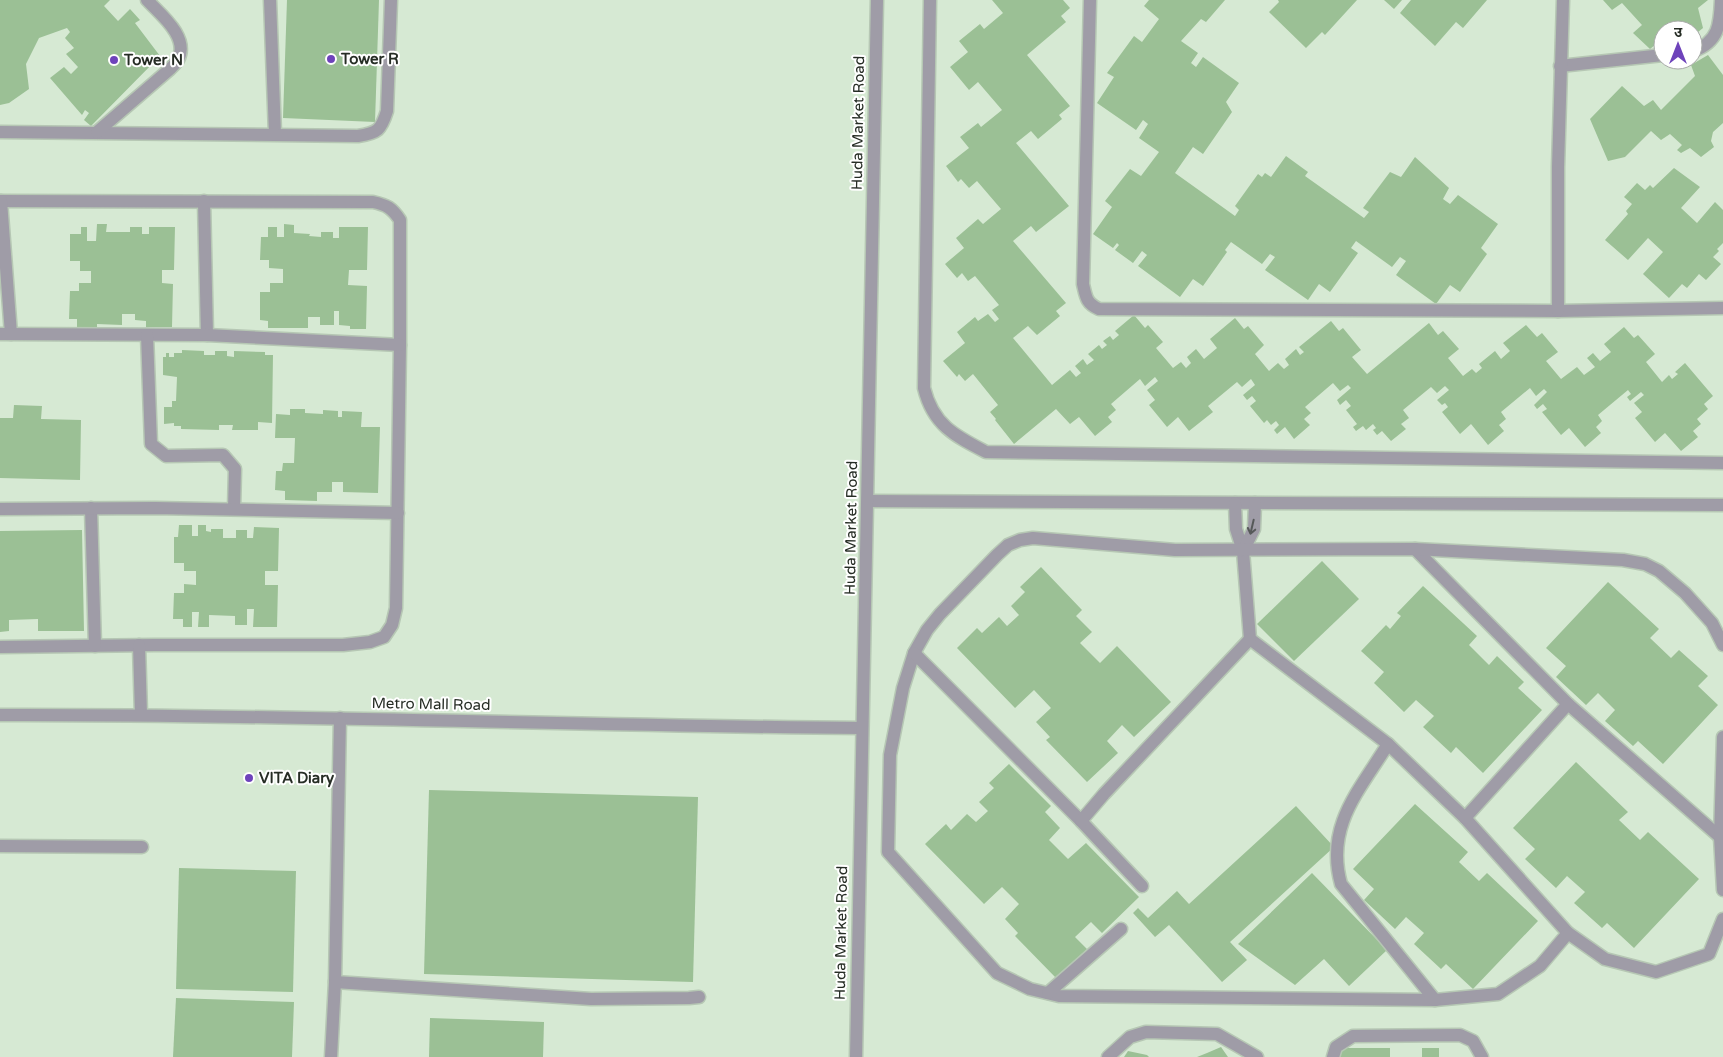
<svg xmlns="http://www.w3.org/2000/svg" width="1723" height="1057" font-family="'Varela Round','Noto Sans Devanagari',sans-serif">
<rect width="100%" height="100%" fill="#d6e9d3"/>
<g fill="#9bc095">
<polygon points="0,0 110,0 104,6 118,21 130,9 140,20 135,23 160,56 91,126 84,120 89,113 85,110 82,115 50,78 64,67 71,74 78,67 66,54 74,48 65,38 70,32 67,28 39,38 26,64 29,89 9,103 0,105"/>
<polygon points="287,0 379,0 375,122 283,118"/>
<polygon points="992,0 1063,0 1070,8 1061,16 1066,22 1027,55 1070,106 1059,115 1062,119 1038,139 1031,131 1016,143 1069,206 1036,232 1031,226 1013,241 1066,303 1056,311 1060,316 1037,335 1028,326 1013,338 1052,385 1070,370 1076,377 1081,373 1075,366 1083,359 1087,365 1094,360 1088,354 1099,345 1102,349 1107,345 1103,341 1110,336 1113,340 1119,335 1115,331 1134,315 1145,328 1148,325 1163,342 1156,348 1173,368 1181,362 1186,368 1191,363 1187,357 1196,349 1204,359 1217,348 1210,339 1235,318 1244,329 1248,326 1264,345 1255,354 1269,371 1278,363 1284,369 1289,365 1285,359 1296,349 1300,355 1304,352 1299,347 1331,321 1339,331 1343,328 1361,350 1352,357 1367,374 1429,323 1438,335 1443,331 1459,349 1448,358 1463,376 1472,369 1476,373 1482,368 1479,364 1495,351 1501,359 1510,351 1503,343 1526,325 1537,337 1542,333 1558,352 1546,361 1561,379 1577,367 1584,375 1595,367 1587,358 1593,353 1600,361 1611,352 1604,344 1624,327 1634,338 1638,335 1655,354 1646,362 1662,382 1669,375 1672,379 1678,374 1675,372 1685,363 1713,396 1704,404 1708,409 1697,419 1701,424 1693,431 1698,437 1681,451 1665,433 1655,442 1635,418 1642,412 1634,403 1644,395 1641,392 1630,401 1627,397 1631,394 1628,390 1598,415 1602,421 1596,427 1601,433 1585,447 1569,428 1561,435 1542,412 1547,409 1543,404 1537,409 1534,405 1547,392 1544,389 1536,396 1530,388 1501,412 1506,419 1499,425 1504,431 1488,445 1471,424 1460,434 1442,412 1448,407 1445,403 1442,405 1437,400 1449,390 1445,386 1437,393 1431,387 1403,410 1409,418 1401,424 1406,429 1391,441 1382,431 1377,435 1373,430 1376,428 1373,424 1366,430 1363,426 1356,431 1353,427 1357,424 1346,410 1351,406 1346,400 1340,405 1337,400 1351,388 1348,385 1340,391 1333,383 1305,407 1311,413 1304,419 1310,425 1294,439 1285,427 1277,434 1274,430 1279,425 1276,421 1271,425 1267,420 1264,423 1250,406 1256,401 1252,396 1247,400 1243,395 1255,385 1251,379 1242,387 1237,382 1208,406 1213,412 1189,431 1178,417 1167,427 1149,405 1155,400 1147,390 1158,381 1155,377 1145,386 1140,379 1111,404 1116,410 1108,417 1112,422 1095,436 1079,417 1070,424 1056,409 1014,444 995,420 996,419 990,412 998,405 973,374 965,381 959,374 957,377 943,361 965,343 957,332 975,317 978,321 988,314 995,322 999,319 992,310 999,305 975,276 968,281 962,273 957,278 945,264 964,248 956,238 978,219 983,224 1001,209 977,181 969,188 961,179 958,182 946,166 969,148 960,137 978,123 981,127 1002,110 978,82 969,90 950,67 968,52 959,41 980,24 984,29 1003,13"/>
<polygon points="1149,0 1225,0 1206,22 1201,19 1181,41 1198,53 1191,63 1196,67 1203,57 1239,83 1226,102 1232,112 1203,154 1193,147 1175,173 1235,216 1239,210 1235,206 1258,174 1262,177 1265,173 1271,177 1286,156 1308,172 1305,176 1364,218 1369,212 1363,208 1390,172 1401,177 1415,157 1449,188 1443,199 1450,204 1458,195 1498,224 1481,248 1487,254 1460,292 1450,285 1436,304 1396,275 1406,261 1400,257 1392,267 1356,241 1351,248 1358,253 1330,292 1319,284 1308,300 1265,270 1275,257 1270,254 1262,264 1231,242 1225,250 1227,252 1203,286 1193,279 1180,297 1138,266 1147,255 1142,251 1133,263 1115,250 1119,245 1117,243 1113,248 1093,234 1112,207 1105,201 1130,169 1141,176 1159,152 1139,138 1148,124 1143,120 1136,130 1097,103 1114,77 1107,73 1134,36 1142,42 1159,19 1144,6"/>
<polygon points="1278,0 1357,0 1325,35 1322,32 1306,48 1269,12 1279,2"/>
<polygon points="1384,0 1402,0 1394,9"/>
<polygon points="1411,0 1487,0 1463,28 1456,22 1435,46 1400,13"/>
<polygon points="1603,0 1708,0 1698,8 1703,28 1693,36 1693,30 1663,30 1663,40 1661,40 1650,49 1633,33 1642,25 1622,3 1612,10"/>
<polygon points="1708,55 1723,75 1723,123 1713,132 1711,141 1714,147 1701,157 1690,148 1681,153 1677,150 1682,145 1670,134 1661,140 1651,131 1625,157 1608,161 1590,119 1622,86 1644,106 1653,100 1661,110 1695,76 1691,65"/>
<polygon points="1674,168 1700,187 1681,208 1697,223 1715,202 1723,210 1723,243 1717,249 1719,251 1713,257 1721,264 1706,280 1699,274 1687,288 1682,284 1669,298 1643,274 1663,252 1648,238 1628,260 1605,240 1628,214 1626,211 1632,204 1624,197 1637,183 1645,190 1650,185 1653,188"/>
<polygon points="97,224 107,224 106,232 130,232 130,227 142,227 142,234 149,234 149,227 175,227 174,270 162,270 162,283 173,284 172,327 146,327 146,321 135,320 135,314 122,314 122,325 97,324 97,327 77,327 77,319 69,319 70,291 79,291 79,283 91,283 91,271 80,271 80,261 70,261 70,234 81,234 81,227 87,227 87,241 96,241"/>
<polygon points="284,224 294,225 294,233 310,234 309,236 321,237 321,232 333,232 333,238 339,238 339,227 368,227 367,270 349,270 348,285 367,286 366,329 350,329 350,326 339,325 339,311 334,311 334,325 320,325 320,317 308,317 308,328 268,328 268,321 260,320 260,292 270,292 270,283 283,283 283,269 269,268 269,260 260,260 261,237 268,237 268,227 277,227 277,237 284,237"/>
<polygon points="182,350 204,351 204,355 215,355 215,351 227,351 227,356 234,357 234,351 265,352 265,355 273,355 272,423 258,422 258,430 232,430 233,425 219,425 219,430 181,429 181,426 174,426 174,423 164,424 164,407 172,407 172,401 176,401 177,377 163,375 163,357 166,357 166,353 169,353 169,357 174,357 174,353 182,353"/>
<polygon points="14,405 42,406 41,419 81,420 80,480 0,478 0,418 13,418"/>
<polygon points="290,409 305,409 305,413 323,414 323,410 338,411 338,417 342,417 342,411 362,412 361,427 380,427 378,493 343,492 343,482 332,482 332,492 317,492 317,501 285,500 285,491 275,490 276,471 282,471 283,463 294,463 295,438 275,438 276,414 290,415"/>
<polygon points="179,525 192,525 192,536 198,536 198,525 206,525 206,531 211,532 211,529 223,529 223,538 236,538 236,530 247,530 247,538 253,538 254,527 279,528 278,571 265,571 265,585 278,585 277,627 253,627 254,609 247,609 247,625 235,625 235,616 209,615 209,627 198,627 199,612 192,612 192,627 183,627 183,619 173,619 174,593 184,593 184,584 196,585 196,571 184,571 184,563 174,563 174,537 178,537"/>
<polygon points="82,530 84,631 38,631 38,619 9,620 9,631 0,632 0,531"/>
<polygon points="1322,561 1359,599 1294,661 1257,624"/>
<polygon points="1041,567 1082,610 1076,616 1092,632 1080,643 1100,663 1117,646 1171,702 1134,737 1122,725 1107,741 1118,753 1087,782 1046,740 1050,737 1036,722 1051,708 1034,690 1015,708 957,648 977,628 982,633 999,617 1007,626 1019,615 1011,606 1025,592 1020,587"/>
<polygon points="1608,582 1659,629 1650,638 1671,658 1679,650 1708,676 1698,686 1718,705 1663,764 1638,741 1633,746 1605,721 1615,710 1598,693 1586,705 1556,677 1566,666 1546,648"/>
<polygon points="1423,586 1477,636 1469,645 1489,665 1497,656 1524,682 1518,688 1542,710 1483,773 1456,747 1451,753 1423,727 1434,716 1416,700 1404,712 1374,683 1384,672 1361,651 1386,625 1390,629 1401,616 1397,613"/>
<polygon points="1576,762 1628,812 1619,820 1640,840 1648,832 1699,879 1634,948 1607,923 1602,928 1574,903 1585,892 1567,876 1556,888 1525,859 1535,849 1513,828"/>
<polygon points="1009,764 1051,806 1045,812 1060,828 1049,840 1068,859 1086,843 1139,897 1102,933 1091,922 1075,937 1087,949 1056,978 1015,936 1018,933 1005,919 1019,904 1002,887 984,904 925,844 946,824 951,830 967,814 976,822 988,811 979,802 994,788 989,783"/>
<polygon points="429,790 698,797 693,982 424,974"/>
<polygon points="1415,804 1468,852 1459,862 1479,881 1487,873 1538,921 1473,989 1446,964 1441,969 1414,944 1424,933 1406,917 1395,929 1364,900 1374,889 1353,869"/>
<polygon points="1296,806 1334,847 1230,942 1247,960 1222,982 1169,925 1155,937 1133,913 1138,908 1148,918 1177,891 1189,904"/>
<polygon points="179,868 296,871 293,992 176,989"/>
<polygon points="1312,873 1387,950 1349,986 1324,959 1295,985 1238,944"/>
<polygon points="176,998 294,1002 292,1057 173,1057"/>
<polygon points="430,1018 544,1022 543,1057 429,1057"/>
<polygon points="1221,1047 1228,1057 1197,1057 1207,1053"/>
<rect x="1339" y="1048" width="51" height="9"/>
<rect x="1422" y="1048" width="17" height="9"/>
<polygon points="1128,1051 1147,1055 1149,1057 1124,1057"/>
</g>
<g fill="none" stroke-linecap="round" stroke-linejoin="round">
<defs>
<g id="minor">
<polyline points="270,0 275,134"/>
<path d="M930,0L924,388C933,425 955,436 986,452L1723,463"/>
<path d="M1090,0L1083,284C1086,297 1086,303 1099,309L1558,311L1723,308"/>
<path d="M1693,51C1719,42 1720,24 1721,0"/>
<polyline points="1560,66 1663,55"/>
<path d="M0,132L358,136C378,133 381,130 387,111L391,0"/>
<path d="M97,132L170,69C173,66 176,63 178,60C190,37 160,14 147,0"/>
<path d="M0,201L373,202C387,205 392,208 400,220V345L396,608L392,625L384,637L370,642L343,645H154L0,647"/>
<polyline points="1,201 11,334"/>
<polyline points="204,201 207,335"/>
<polyline points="1558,311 1558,167 1563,0"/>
<polyline points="0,334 207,335 400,345"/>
<polyline points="147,335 151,444 166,456 223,455 235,469 234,509"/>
<polyline points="868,501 1723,505"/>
<polyline points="1235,503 1236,529 1243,551 1250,639 1388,744 1465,818 1568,933"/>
<polyline points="91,508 95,646"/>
<polyline points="0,509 155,508 398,513"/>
<polyline points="1415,549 1568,704 1720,837"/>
<polyline points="1243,551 1254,529 1255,503"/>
<polyline points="139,645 141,715"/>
<polyline points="1723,645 1712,623 1685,593 1659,571 1645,564 1623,560 1415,549 1175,550 1033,538 1020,540 1008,545 997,555 940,614 927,630 914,653 903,688 890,755 888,852 997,973 1030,989 1059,996 1435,1000 1498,994 1540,966 1568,933 1605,959 1656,972 1709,954 1723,919"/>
<polyline points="914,653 1081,821 1142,886"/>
<path d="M0,715C287,714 574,726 862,728"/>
<polyline points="1723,737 1720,837 1723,890"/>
<path d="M1388,744C1359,791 1325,826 1341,884L1435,1000"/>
<polyline points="1465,818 1568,704"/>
<polyline points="1081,821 1104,794 1250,639"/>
<polyline points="0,846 142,847"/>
<polyline points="335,982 591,999 689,998 699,997"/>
<polyline points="1048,993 1121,929"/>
<polyline points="331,1057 335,982 340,718"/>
<polyline points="856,1057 877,0"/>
<polyline points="1108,1057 1130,1037 1146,1032 1217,1034 1257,1057"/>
<polyline points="1333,1057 1336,1047 1353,1036 1460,1035 1473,1041 1482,1057"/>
</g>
</defs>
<use href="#minor" stroke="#b6c7b4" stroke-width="15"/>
<use href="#minor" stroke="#9f9ca7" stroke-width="12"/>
</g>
<defs><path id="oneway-shaft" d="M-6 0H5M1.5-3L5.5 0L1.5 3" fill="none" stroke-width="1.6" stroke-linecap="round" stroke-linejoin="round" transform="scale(1.25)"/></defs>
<use stroke="#565959" href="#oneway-shaft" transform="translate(1252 527) rotate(103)"/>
<g fill="#6e43bb" stroke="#fff" stroke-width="2">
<circle cx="331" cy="59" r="5"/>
<circle cx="114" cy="60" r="5"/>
<circle cx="249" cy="778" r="5"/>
</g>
<g text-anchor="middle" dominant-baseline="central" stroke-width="4" stroke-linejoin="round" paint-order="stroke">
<g font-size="15" font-weight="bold" fill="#262d25" stroke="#fff" text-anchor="start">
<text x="341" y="59">Tower R</text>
<text x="124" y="60">Tower N</text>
<text x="259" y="778">VITA Diary</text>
</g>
<g font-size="15" fill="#262d25" stroke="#fff">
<text transform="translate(858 123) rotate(-89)">Huda Market Road</text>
<text transform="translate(851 528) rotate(-89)">Huda Market Road</text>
<text transform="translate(431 704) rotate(1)">Metro Mall Road</text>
<text transform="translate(841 933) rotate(-89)">Huda Market Road</text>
</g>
</g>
<g transform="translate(1678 45)"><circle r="24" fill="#ffffff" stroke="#a8aba8"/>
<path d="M0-4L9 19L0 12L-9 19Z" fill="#6e43bb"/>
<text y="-8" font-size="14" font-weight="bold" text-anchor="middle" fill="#262d25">उ</text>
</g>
</svg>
